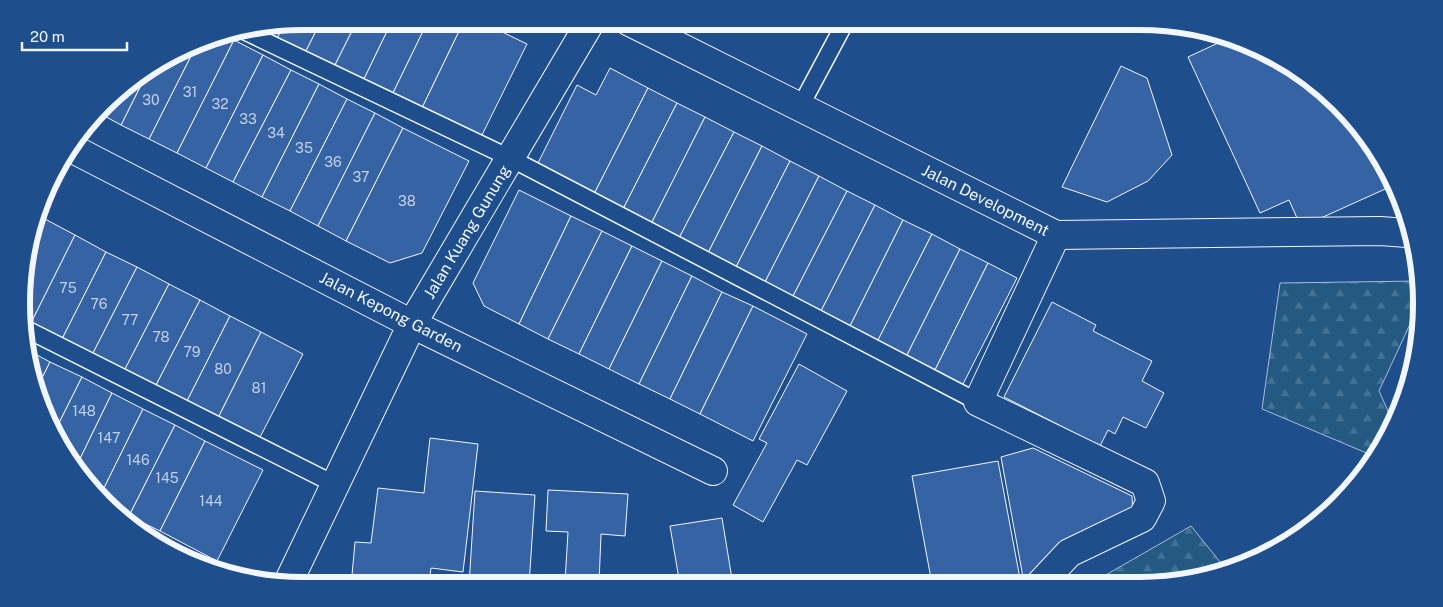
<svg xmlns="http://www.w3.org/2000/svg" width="1443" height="607" font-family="'Public Sans',sans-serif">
<defs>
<pattern id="forest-firs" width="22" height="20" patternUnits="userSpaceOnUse" patternTransform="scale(1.25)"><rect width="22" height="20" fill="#245a82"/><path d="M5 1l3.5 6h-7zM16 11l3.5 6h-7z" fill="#447295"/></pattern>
</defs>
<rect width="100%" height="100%" fill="#1f4e8c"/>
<g fill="url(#forest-firs)" stroke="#a8bbd7">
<polygon points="1420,281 1418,307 1379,391 1393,422 1376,457 1262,409 1280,283"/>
<polygon points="1191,526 1225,568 1225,570 1177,583 1090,584"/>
</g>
<g fill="#3563a3" stroke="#f2f6ff">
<polygon points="304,21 321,21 305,53 277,38 284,25"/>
<polygon points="321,21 357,21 334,67 305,53"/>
<polygon points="357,21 392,21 363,81 334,67"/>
<polygon points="392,21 428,21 392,95 363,81"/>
<polygon points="428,21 464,21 421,110 392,95"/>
<polygon points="464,21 500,21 496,29 527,44 480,139 421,110"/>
<polygon points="284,25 277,38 258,29"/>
<polygon points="223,35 234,40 177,153 149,139 196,46 213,36"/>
<polygon points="1231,37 1325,91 1393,178 1394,185 1301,227 1289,200 1260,213 1188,57"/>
<polygon points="234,40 263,55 206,168 177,153"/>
<polygon points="196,46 149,139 121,125 146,75"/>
<polygon points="263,55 291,70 233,182 206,168"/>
<polygon points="1121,66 1147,78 1172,155 1148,181 1107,202 1062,187"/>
<polygon points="610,68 648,88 592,198 535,169 577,85 596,95"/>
<polygon points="291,70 319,84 262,197 233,182"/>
<polygon points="146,75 121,125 99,113 118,91"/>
<polygon points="319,84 347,99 290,211 262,197"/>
<polygon points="648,88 677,103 621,213 592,198"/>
<polygon points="347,99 375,113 318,226 290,211"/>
<polygon points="677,103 705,117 649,228 621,213"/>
<polygon points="375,113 403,128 346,241 318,226"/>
<polygon points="705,117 734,132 677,242 649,228"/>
<polygon points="403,128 469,161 422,253 390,263 346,241"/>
<polygon points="734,132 762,146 706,257 677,242"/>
<polygon points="762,146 790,161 734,271 706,257"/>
<polygon points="790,161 819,176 763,286 734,271"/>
<polygon points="819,176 847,191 791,300 763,286"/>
<polygon points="519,190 571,216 519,324 484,306 473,283"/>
<polygon points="847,191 875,205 819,315 791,300"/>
<polygon points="875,205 903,220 848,330 819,315"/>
<polygon points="571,216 602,231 548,339 519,324"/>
<polygon points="40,217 45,219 30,247"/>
<polygon points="45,219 75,235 30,325 26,322 24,266 30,247"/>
<polygon points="903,220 932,234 876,344 848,330"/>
<polygon points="602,231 632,246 579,354 548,339"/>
<polygon points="932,234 960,249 905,359 876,344"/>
<polygon points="75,235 106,252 61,341 30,325"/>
<polygon points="632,246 662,261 609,369 579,354"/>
<polygon points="960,249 988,263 933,374 905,359"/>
<polygon points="106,252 137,267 91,357 61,341"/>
<polygon points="662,261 692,276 639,384 609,369"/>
<polygon points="988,263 1017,278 961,388 933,374"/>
<polygon points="137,267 169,284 123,373 91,357"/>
<polygon points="692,276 722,292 670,399 639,384"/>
<polygon points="169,284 200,300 154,389 123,373"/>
<polygon points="722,292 753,306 700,414 670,399"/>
<polygon points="200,300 230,316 185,405 154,389"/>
<polygon points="1052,302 1096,325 1093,331 1152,361 1142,381 1164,393 1146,428 1123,417 1115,434 1108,430 1100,446 1004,397"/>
<polygon points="753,306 807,334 753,441 700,414"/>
<polygon points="230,316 261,332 216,422 185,405"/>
<polygon points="261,332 303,354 257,443 216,422"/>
<polygon points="26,349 50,362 38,386 27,359"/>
<polygon points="50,362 82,377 56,429 38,386"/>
<polygon points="799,364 847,391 807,465 797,460 763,522 733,505 767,443 759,439"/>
<polygon points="82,377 112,393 76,467 69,460 56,429"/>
<polygon points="112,393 143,409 101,494 76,467"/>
<polygon points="143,409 175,425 129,516 113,508 101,494"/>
<polygon points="175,425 205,441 160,531 129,516"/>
<polygon points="430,438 478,444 463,572 431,568 429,584 352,575 355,542 371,543 378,488 424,493"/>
<polygon points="205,441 263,470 217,561 160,531"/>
<polygon points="1033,448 1132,496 1133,515 1047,570 1023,577 1001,457"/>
<polygon points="998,461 1021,584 932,584 912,476"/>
<polygon points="548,490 628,494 625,536 601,534 599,583 565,582 568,532 546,531"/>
<polygon points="475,491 535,495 529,585 469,585"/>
<polygon points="722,518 732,579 695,585 680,585 670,526"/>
</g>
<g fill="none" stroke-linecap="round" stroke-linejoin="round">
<defs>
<g id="service">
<polyline points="244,31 510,158 978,402"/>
<polyline points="800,107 846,21"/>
<polyline points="26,329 336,485"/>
</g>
<g id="minor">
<polyline points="591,21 412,324 713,471"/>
<path id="s1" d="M628,21L1056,235L1380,231L1407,233"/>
<polyline points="1040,584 1069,553 1142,518 1151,501 1145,483 978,402 1056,235"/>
</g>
<polyline id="tertiary" points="71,148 412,324 288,583"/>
</defs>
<use href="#service" stroke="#f2f6ff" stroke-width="19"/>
<use href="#minor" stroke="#f2f6ff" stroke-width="30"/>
<use href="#tertiary" stroke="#f2f6ff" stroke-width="30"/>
<use href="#service" stroke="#1f4e8c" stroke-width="16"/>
<use href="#minor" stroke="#1f4e8c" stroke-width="28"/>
<use href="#tertiary" stroke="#1f4e8c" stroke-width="28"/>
</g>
<g text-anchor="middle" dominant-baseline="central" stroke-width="4" stroke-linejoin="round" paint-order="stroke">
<g font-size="14" fill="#c3d1e8">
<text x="190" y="92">31</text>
<text x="151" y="100">30</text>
<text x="220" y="104">32</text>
<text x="248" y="119">33</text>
<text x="276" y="133">34</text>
<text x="304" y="148">35</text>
<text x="333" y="162">36</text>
<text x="361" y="177">37</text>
<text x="407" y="201">38</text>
<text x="68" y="288">75</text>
<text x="99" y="304">76</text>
<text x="130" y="320">77</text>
<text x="161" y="337">78</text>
<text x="192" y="352">79</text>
<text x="223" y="369">80</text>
<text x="259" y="388">81</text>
<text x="84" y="411">148</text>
<text x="109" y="438">147</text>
<text x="138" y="460">146</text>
<text x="167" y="478">145</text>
<text x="211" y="501">144</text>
</g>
<g font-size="16" fill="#f2f6ff" stroke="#1f4e8c">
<text stroke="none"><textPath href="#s1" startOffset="400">Jalan Development</textPath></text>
<text transform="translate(467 232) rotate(-59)">Jalan Kuang Gunung</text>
<text transform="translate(391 312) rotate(27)">Jalan Kepong Garden</text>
</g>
</g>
<path d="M0 0H1443V607H0ZM303 30H1140A273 273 0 0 1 1413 303V304A273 273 0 0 1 1140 577H303A273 273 0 0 1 30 304V303A273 273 0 0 1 303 30Z" fill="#1f4e8c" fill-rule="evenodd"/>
<path fill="none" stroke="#f2f6ff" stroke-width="6" d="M303 30H1140A273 273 0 0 1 1413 303V304A273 273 0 0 1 1140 577H303A273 273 0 0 1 30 304V303A273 273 0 0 1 303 30Z"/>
<path d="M22 42v8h105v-8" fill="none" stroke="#f2f6ff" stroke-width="2.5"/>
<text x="30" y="42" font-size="15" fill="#f2f6ff" stroke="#1f4e8c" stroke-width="4" paint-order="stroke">20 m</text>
</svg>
